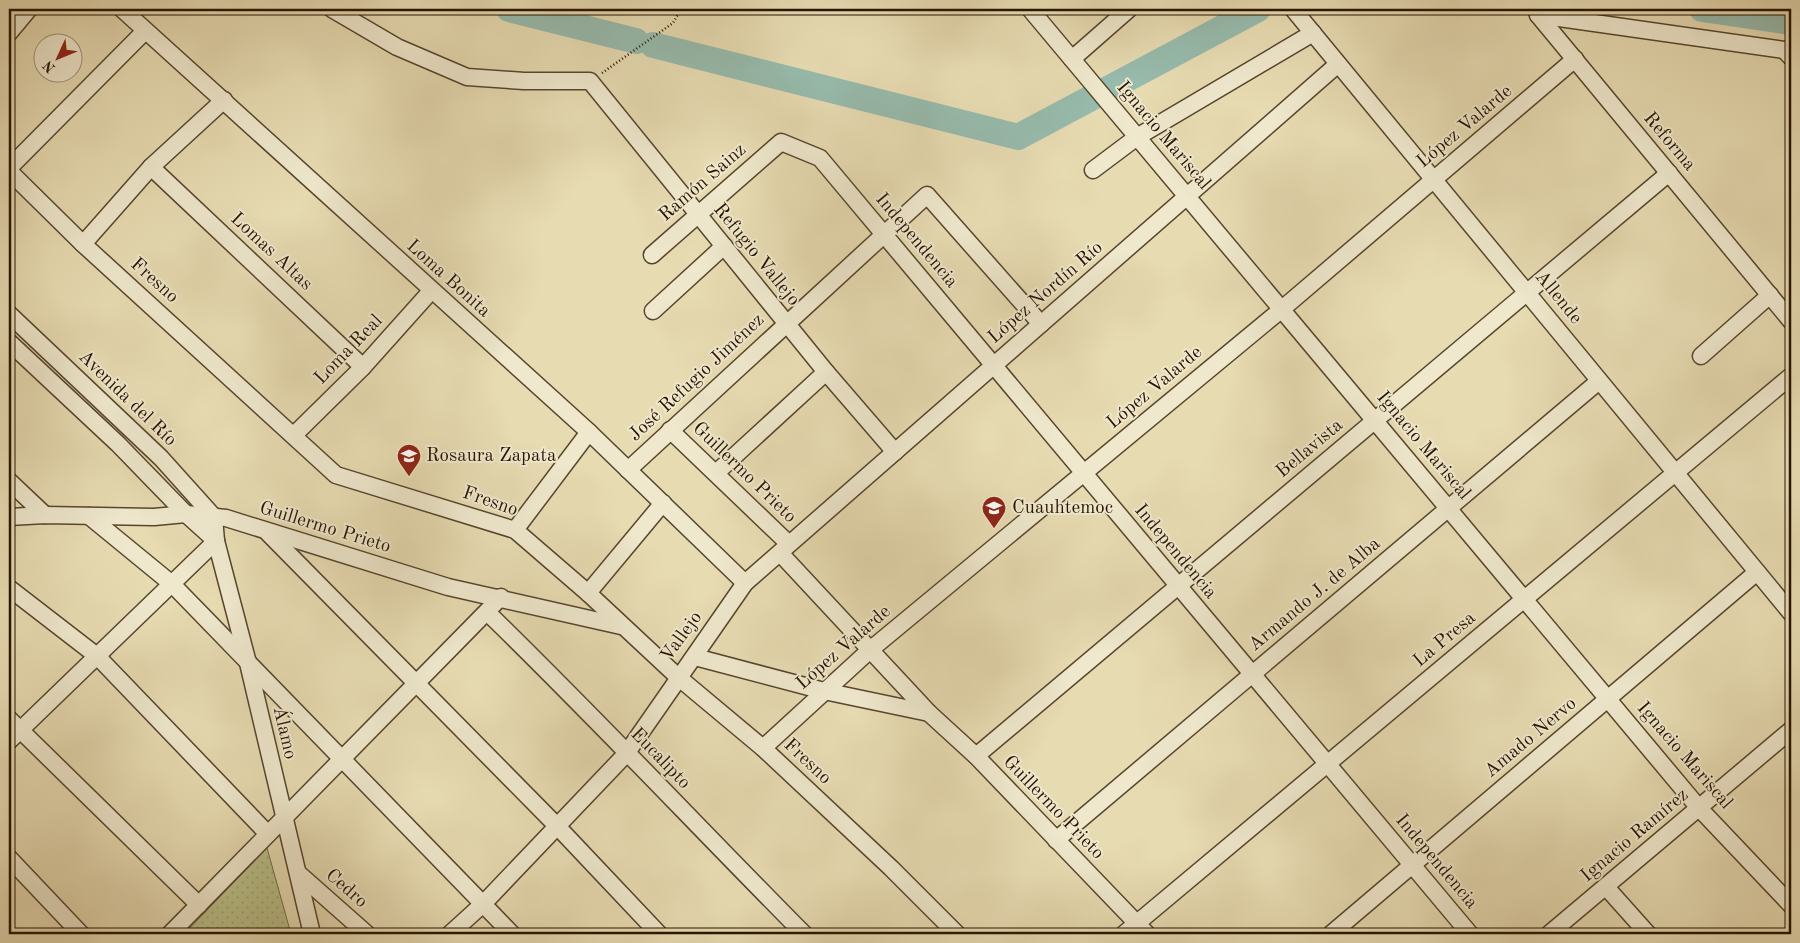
<svg xmlns="http://www.w3.org/2000/svg" width="1800" height="943" font-family="'Old Standard TT',serif">
<defs>
<pattern id="grass-dots" width="8" height="8" patternUnits="userSpaceOnUse" patternTransform="scale(1.25)"><rect width="8" height="8" fill="#b9bf89"/><path d="M2 2h.1M6 6h.1" fill="none" stroke="#9fa374" stroke-width="1.8" stroke-linecap="round"/></pattern>
</defs>
<rect width="100%" height="100%" fill="#e7dbb2"/>
<filter id="stains"><feTurbulence type="fractalNoise" baseFrequency=".004" numOctaves="4"/><feColorMatrix values="0 0 0 0 .2 0 0 0 0 .09 0 0 0 0 .02 0 0 0 .5 -.17"/></filter>
<radialGradient id="worn" r=".72"><stop offset=".6" stop-color="#630" stop-opacity="0"/><stop offset="1" stop-color="#630" stop-opacity=".3"/></radialGradient>
<polygon fill="url(#grass-dots)" stroke="#706a45" points="267,848 291,934 184,934"/>
<g fill="none" stroke-linecap="round" stroke-linejoin="round">
<g stroke="#97bbad" stroke-width="26">
<polyline points="509,9 636,41"/>
<polyline points="1702,9 1791,22"/>
<polyline points="653,45 1018,137 1258,9"/>
</g>
<defs>
<g id="minor">
<polyline points="122,9 589,432 745,583"/>
<polyline points="332,9 397,47 467,77 524,81 590,81 826,372 895,452"/>
<polyline points="1030,9 1699,808 1791,905"/>
<polyline points="1293,9 1791,613"/>
<polyline points="1538,15 1791,321"/>
<polyline points="1538,15 1784,50 1791,57"/>
<polyline points="9,33 29,9"/>
<polyline points="1072,59 1129,9"/>
<polyline points="151,167 363,367"/>
<polyline points="9,168 145,31"/>
<polyline points="1093,170 1137,137 1313,33"/>
<polyline points="9,171 83,244 336,475 515,530 588,593 678,677 763,748 891,868 957,934"/>
<polyline points="83,244 151,167 224,100"/>
<polyline points="652,255 781,142 820,158 1470,934"/>
<polyline points="653,311 724,246"/>
<polyline points="9,314 161,458 214,517 216,541 248,663 312,934"/>
<polyline points="9,342 118,444 186,514 216,541"/>
<polyline points="1701,356 1770,295"/>
<polyline points="670,430 789,544"/>
<polyline points="294,435 363,367 431,291"/>
<polyline points="628,470 927,195 1041,324"/>
<polyline points="716,473 826,372"/>
<polyline points="9,481 45,515"/>
<polyline points="89,516 172,584 512,934"/>
<polyline points="9,517 45,515 154,517 186,514 226,518 448,587 621,626"/>
<polyline points="515,530 589,432"/>
<polyline points="268,533 556,825 659,934"/>
<polyline points="780,553 929,713 976,756 1147,934"/>
<polyline points="9,588 97,656 268,834"/>
<polyline points="588,593 663,503"/>
<path d="M487,612C595,717 698,827 804,934"/>
<polyline points="695,657 824,691 929,713"/>
<polyline points="9,719 199,905"/>
<polyline points="9,741 216,541"/>
<polyline points="763,748 870,650 1282,309 1575,59"/>
<polyline points="976,756 1669,173"/>
<polyline points="1056,840 1599,381"/>
<polyline points="9,858 81,934"/>
<polyline points="298,873 367,934"/>
<polyline points="1606,887 1648,934"/>
<polyline points="170,934 501,597"/>
<polyline points="450,934 483,904 626,754 745,583 1338,64"/>
<polyline points="1124,934 1791,376"/>
<polyline points="1331,934 1757,572"/>
<polyline points="1549,934 1791,730"/>
</g>
</defs>
<use href="#minor" stroke="#57462d" stroke-width="19"/>
<polyline stroke="#271401" stroke-width="2.5" stroke-dasharray="1 2.5" stroke-linecap="butt" points="602,73 673,23 681,9"/>
<use href="#minor" stroke="#efe8cd" stroke-width="16"/>
</g>
<defs>
<symbol id="school-pin" viewBox="-11 -11 22 30"><path d="M0 17L-7.5 6A9.5 9.5 0 1 1 7.5 6Z" fill="#8f2418" stroke="#efe8cd"/><path d="M0-5L7-2L0 1L-7-2ZM-4 1L0 2.5L4 1V4Q0 6-4 4Z" fill="#fff"/></symbol>
</defs>
<g fill-rule="evenodd">
<use href="#school-pin" x="395" y="442" width="28" height="38"/>
<use href="#school-pin" x="980" y="494" width="28" height="38"/>
</g>
<g text-anchor="middle" dominant-baseline="central" stroke-width="4" stroke-linejoin="round" paint-order="stroke">
<g font-size="19" fill="#271401" stroke="#efe8cd">
<text transform="translate(1465 127) rotate(-40)">López Valarde</text>
<text transform="translate(1163 136) rotate(50)">Ignacio Mariscal</text>
<text transform="translate(1669 142) rotate(50)">Reforma</text>
<text transform="translate(703 183) rotate(-41)">Ramón Sainz</text>
<text transform="translate(916 241) rotate(50)">Independencia</text>
<text transform="translate(271 252) rotate(43)">Lomas Altas</text>
<text transform="translate(756 255) rotate(51)">Refugio Vallejo</text>
<text transform="translate(448 279) rotate(42)">Loma Bonita</text>
<text transform="translate(154 281) rotate(42)">Fresno</text>
<text transform="translate(1046 293) rotate(-41)">López Nordín Río</text>
<text transform="translate(1558 298) rotate(51)">Allende</text>
<text transform="translate(349 350) rotate(-46)">Loma Real</text>
<text transform="translate(697 378) rotate(-43)">José Refugio Jiménez</text>
<text transform="translate(1155 388) rotate(-40)">López Valarde</text>
<text transform="translate(127 399) rotate(44)">Avenida del Río</text>
<text transform="translate(1423 446) rotate(50)">Ignacio Mariscal</text>
<text transform="translate(1310 449) rotate(-40)">Bellavista</text>
<text transform="translate(744 473) rotate(44)">Guillermo Prieto</text>
<text transform="translate(490 502) rotate(19)">Fresno</text>
<text transform="translate(325 528) rotate(17)">Guillermo Prieto</text>
<text transform="translate(1175 552) rotate(50)">Independencia</text>
<text transform="translate(1315 595) rotate(-40)">Armando J. de Alba</text>
<text transform="translate(682 637) rotate(-54)">Vallejo</text>
<text transform="translate(1445 640) rotate(-40)">La Presa</text>
<text transform="translate(844 648) rotate(-41)">López Valarde</text>
<text transform="translate(284 733) rotate(77)">Álamo</text>
<text transform="translate(1531 738) rotate(-40)">Amado Nervo</text>
<text transform="translate(1684 756) rotate(49)">Ignacio Mariscal</text>
<text transform="translate(660 759) rotate(46)">Eucalipto</text>
<text transform="translate(807 762) rotate(43)">Fresno</text>
<text transform="translate(1053 808) rotate(46)">Guillermo Prieto</text>
<text transform="translate(1635 836) rotate(-40)">Ignacio Ramírez</text>
<text transform="translate(1436 862) rotate(50)">Independencia</text>
<text transform="translate(346 889) rotate(41)">Cedro</text>
</g>
<g font-size="19" fill="#271401" stroke="#efe8cd" text-anchor="start">
<text x="426" y="456">Rosaura Zapata</text>
<text x="1012" y="508">Cuauhtemoc</text>
</g>
</g>
<rect width="1800" height="943" fill="none" stroke="#e7dbb2" stroke-width="30"/>
<rect x="10" y="10" width="1780" height="923" fill="none" stroke="#271401" stroke-width="2.5"/>
<rect x="15" y="15" width="1770" height="913" fill="none" stroke="#271401"/>
<g transform="translate(58 58) rotate(226)"><circle r="24" fill="#efe8cd" stroke="#9f937b"/>
<path d="M0-4L9 19L0 12L-9 19Z" fill="#8f2418"/>
<text y="-8" font-size="14" font-weight="bold" text-anchor="middle" fill="#271401">N</text>
</g>
<rect width="100%" height="100%" filter="url(#stains)"/>
<rect width="100%" height="100%" fill="url(#worn)"/>
</svg>
